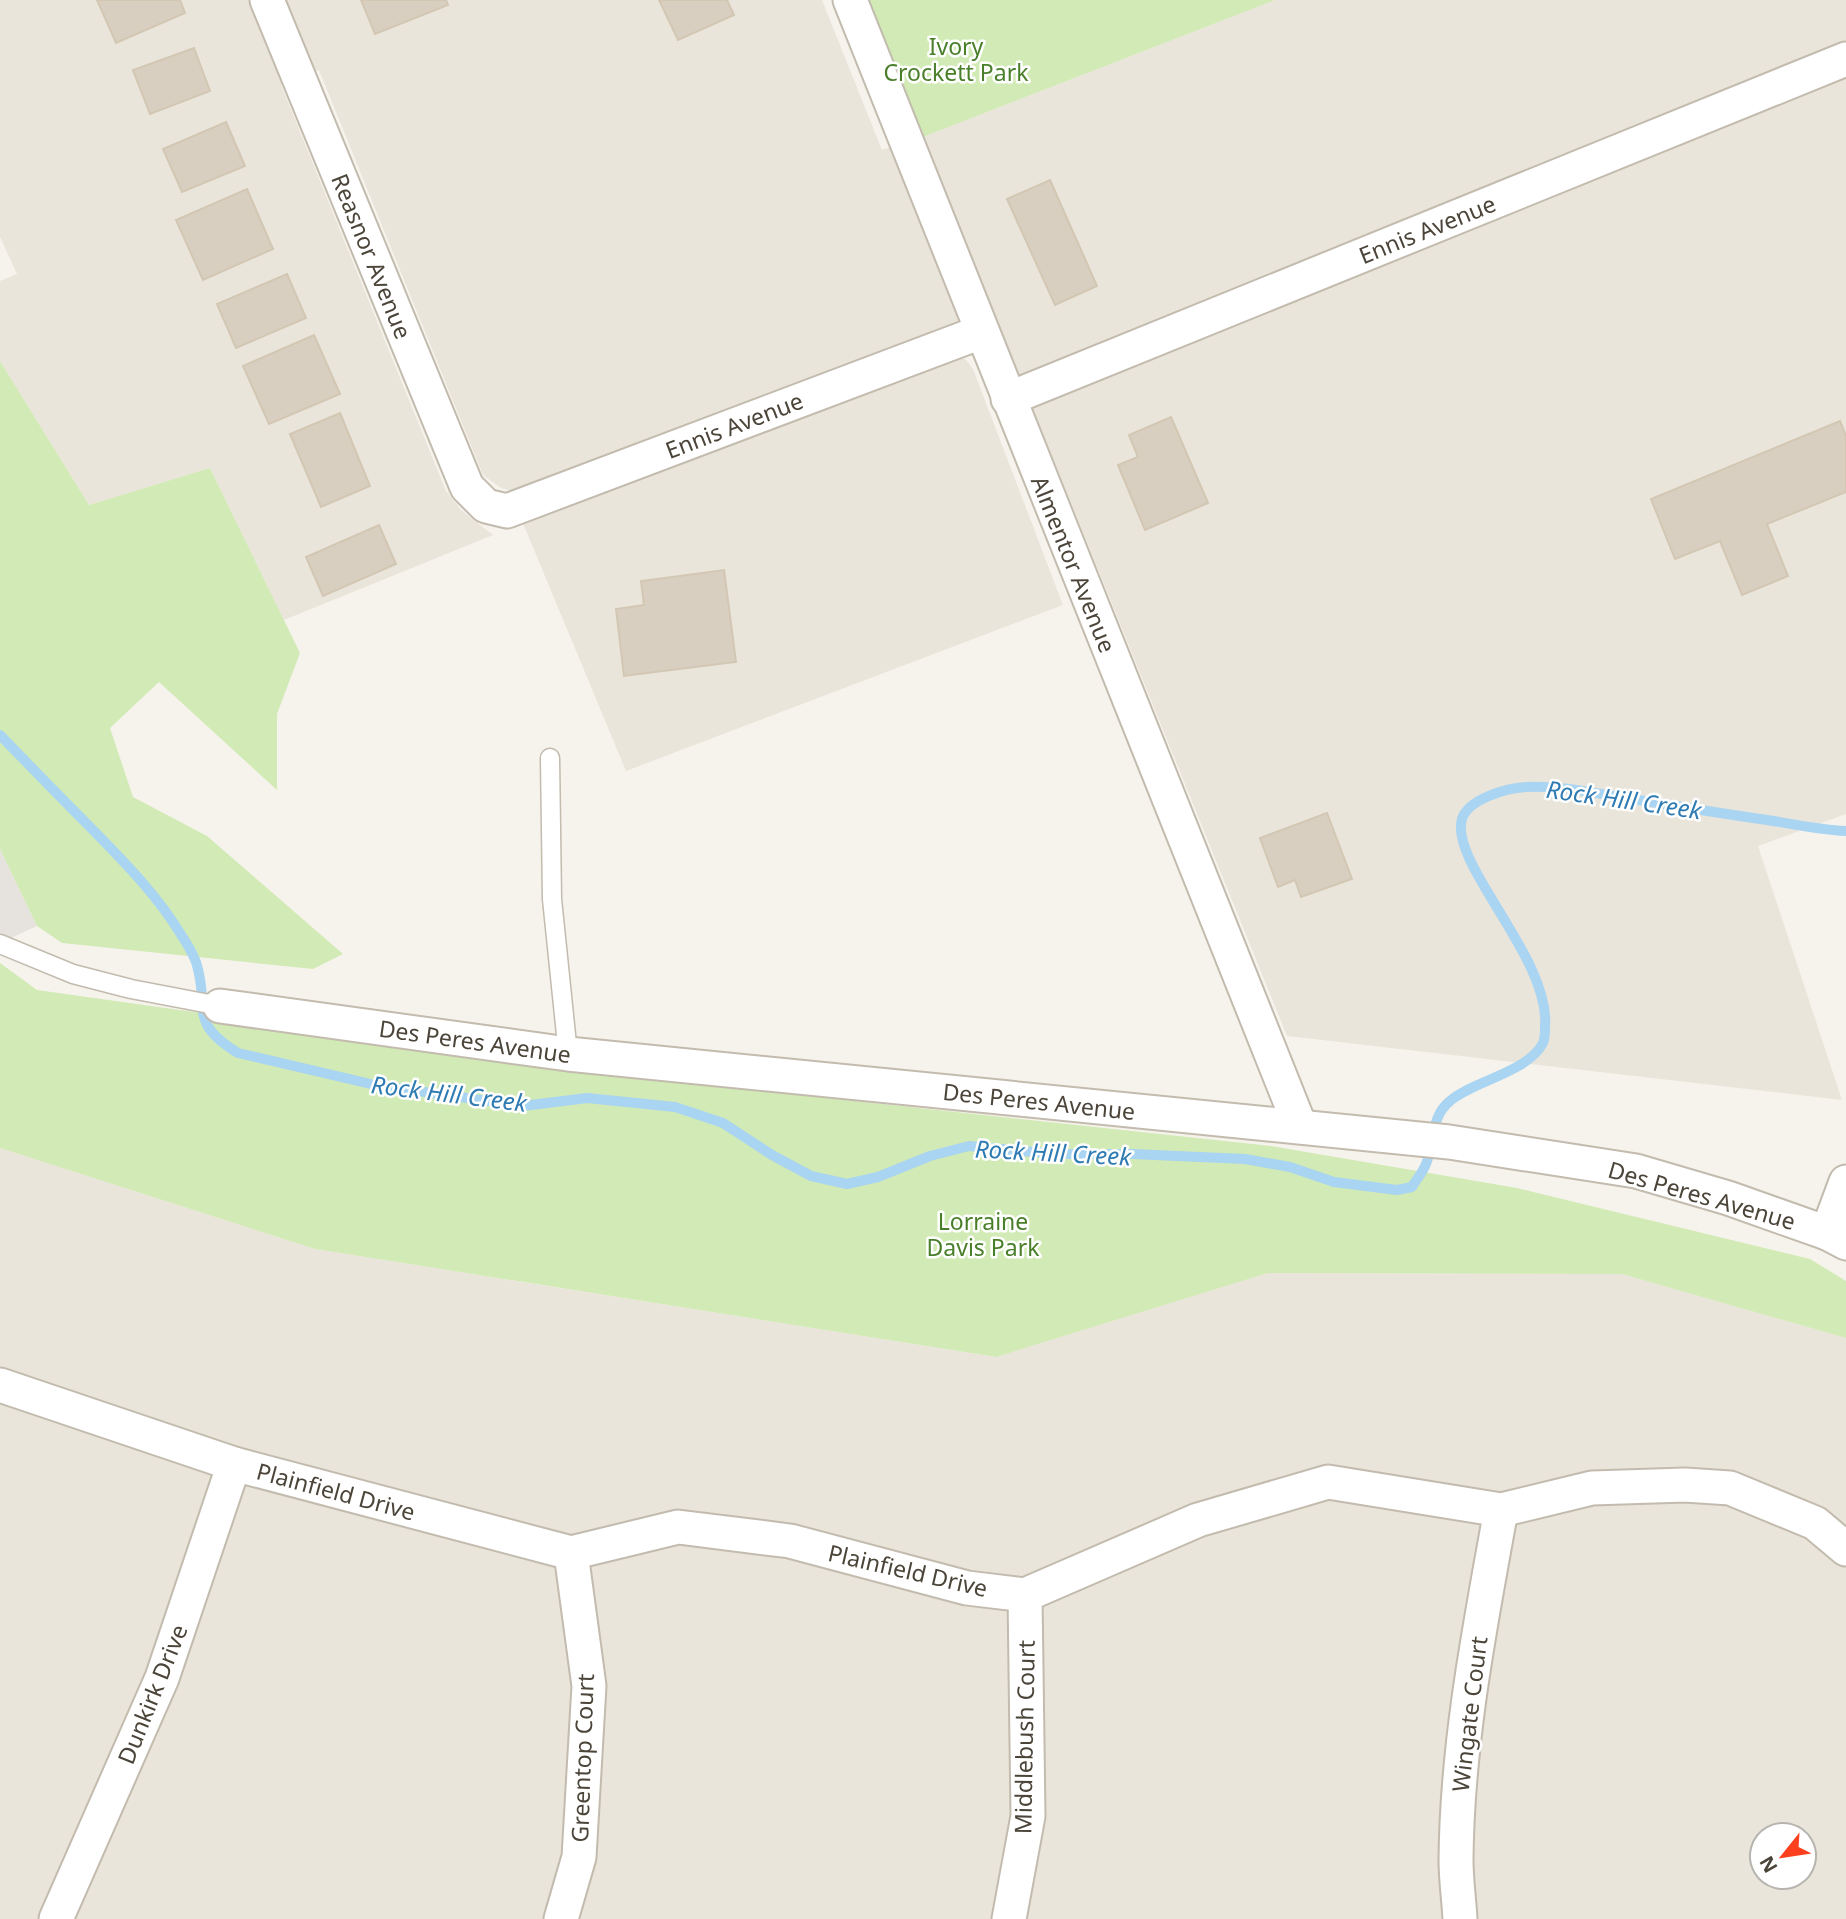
<svg xmlns="http://www.w3.org/2000/svg" width="1846" height="1919" font-family="'Noto Sans',sans-serif">
<rect width="100%" height="100%" fill="#f6f3ec"/>
<g fill="#eae5da" fill-rule="evenodd">
<polygon points="0,0 822,0 882,150 923,137 1275,0 1846,0 1846,814 1758,846 1842,1100 1287,1036 993,310 538,486 517,492 501,488 483,475 319,70 281,85 446,491 461,510 493,535 284,620 210,468 89,505 0,361 0,281 17,274 0,237"/>
<polygon points="953,358 965,359 973,369 1063,605 626,771 522,521"/>
<path d="M0,1148L315,1249L995,1357L1268,1273L1622,1274L1846,1338V1919H0ZM1762,1835H1804V1877H1762Z"/>
</g>
<polygon fill="#e6e2dd" points="0,849 37,926 0,943"/>
<g fill="#d2eab5">
<polygon points="867,0 1275,0 923,137"/>
<polygon points="0,361 89,505 210,468 300,653 277,714 277,790 159,682 110,728 133,797 207,836 343,954 313,969 62,943 37,926 0,849"/>
<polygon points="0,963 37,990 744,1089 1271,1146 1517,1188 1810,1259 1846,1281 1846,1338 1622,1274 1268,1273 996,1357 315,1249 0,1148"/>
</g>
<g fill="none" stroke-linecap="round" stroke-linejoin="round">
<path stroke="#a9d4f2" stroke-width="10" d="M0,735C31,767 62,799 94,831C125,863 157,895 180,933C186,942 192,952 196,962C211,1008 186,1021 238,1053L375,1085L523,1106L587,1098L675,1107L723,1123L772,1155L811,1176L847,1184L878,1177L930,1156L969,1146L1055,1154H1132L1245,1159L1290,1167L1334,1182L1397,1190L1412,1187C1416,1180 1423,1172 1426,1164C1435,1143 1430,1117 1450,1101C1475,1080 1527,1073 1543,1043C1545,1039 1545,1032 1545,1027C1551,958 1449,864 1462,819C1468,799 1507,788 1526,787C1557,785 1589,792 1620,797C1669,805 1718,813 1767,820C1793,824 1820,830 1846,831"/>
</g>
<g fill="#d8cfc1" stroke="#d3c7b4" stroke-width="2">
<polygon points="97,0 180,0 185,13 116,43"/>
<polygon points="361,0 446,0 448,5 375,34"/>
<polygon points="659,0 727,0 734,15 678,40"/>
<polygon points="194,48 210,91 150,114 133,70"/>
<polygon points="226,122 245,166 182,192 163,149"/>
<polygon points="1050,180 1097,286 1055,305 1007,199"/>
<polygon points="247,189 273,249 203,280 176,220"/>
<polygon points="287,274 306,318 236,348 217,304"/>
<polygon points="314,335 340,394 269,424 243,366"/>
<polygon points="340,413 370,486 321,507 290,434"/>
<polygon points="1171,417 1208,503 1145,530 1118,465 1138,457 1129,435"/>
<polygon points="1840,421 1846,436 1846,492 1767,524 1788,576 1742,595 1720,541 1675,559 1651,499"/>
<polygon points="379,525 396,564 323,596 306,557"/>
<polygon points="724,570 736,662 624,676 616,609 644,605 641,581"/>
<polygon points="1327,813 1352,879 1301,897 1295,880 1278,887 1260,838"/>
</g>
<g fill="none" stroke-linecap="round" stroke-linejoin="round">
<defs>
<g id="lane">
<polyline points="550,758 552,899 568,1054"/>
<polyline points="0,944 73,974 131,989 220,1006"/>
</g>
<g id="street">
<polyline points="267,0 467,487 486,506 507,511 981,332"/>
<polyline points="850,0 1300,1126"/>
<polyline points="1008,399 1846,59"/>
<polyline points="220,1006 568,1054 1449,1142 1636,1171 1728,1198 1827,1233 1846,1243"/>
<polyline points="1827,1233 1846,1182"/>
<polyline points="0,1385 234,1464 571,1553 678,1527 790,1541 967,1588 1025,1595 1198,1520 1328,1482 1501,1510 1592,1488 1685,1485 1730,1488 1815,1523 1846,1549"/>
<polyline points="56,1919 162,1678 234,1464"/>
<polyline points="561,1919 579,1857 589,1686 571,1553"/>
<polyline points="1009,1919 1028,1816 1025,1595"/>
<path d="M1460,1919C1459,1900 1456,1880 1456,1860C1457,1742 1480,1626 1501,1510"/>
</g>
</defs>
<use href="#lane" stroke="#c2bbae" stroke-width="21"/>
<use href="#street" stroke="#c2bbae" stroke-width="37"/>
<use href="#lane" stroke="#fff" stroke-width="18"/>
<use href="#street" stroke="#fff" stroke-width="33"/>
</g>
<g text-anchor="middle" dominant-baseline="central" stroke-width="5" stroke-linejoin="round" paint-order="stroke">
<g font-size="23" fill="#4a7f2a" stroke="#fff">
<text x="956" y="46">Ivory<tspan x="956" dy="26">Crockett Park</tspan></text>
<text x="983" y="1221">Lorraine<tspan x="983" dy="26">Davis Park</tspan></text>
</g>
<g font-size="23" fill="#4b4439" stroke="#fff">
<text transform="translate(1427 229) rotate(-22)">Ennis Avenue</text>
<text transform="translate(372 256) rotate(68)">Reasnor Avenue</text>
<text transform="translate(734 425) rotate(-21)">Ennis Avenue</text>
<text transform="translate(1074 564) rotate(68)">Almentor Avenue</text>
<text transform="translate(475 1041) rotate(8)">Des Peres Avenue</text>
<text transform="translate(1039 1101) rotate(6)">Des Peres Avenue</text>
<text transform="translate(1702 1195) rotate(16)">Des Peres Avenue</text>
<text transform="translate(336 1491) rotate(15)">Plainfield Drive</text>
<text transform="translate(908 1570) rotate(13)">Plainfield Drive</text>
<text transform="translate(152 1694) rotate(-68)">Dunkirk Drive</text>
<text transform="translate(1469 1714) rotate(-83)">Wingate Court</text>
<text transform="translate(1024 1737) rotate(-89)">Middlebush Court</text>
<text transform="translate(582 1758) rotate(-88)">Greentop Court</text>
</g>
<g font-size="24" font-style="italic" fill="#2e7ab2" stroke="#fff">
<text transform="translate(1624 799) rotate(8)">Rock Hill Creek</text>
<text transform="translate(449 1093) rotate(7)">Rock Hill Creek</text>
<text transform="translate(1053 1152) rotate(3)">Rock Hill Creek</text>
</g>
</g>
<g transform="translate(1783 1856) rotate(240)"><circle r="33" fill="#ffffff" stroke="#b7b4b0" stroke-width="2"/>
<path d="M0-5L12 26L0 18L-12 26Z" fill="#fc3f1d"/>
<text y="-10" font-size="19" font-weight="bold" text-anchor="middle" fill="#4b4439">N</text>
</g>
</svg>
